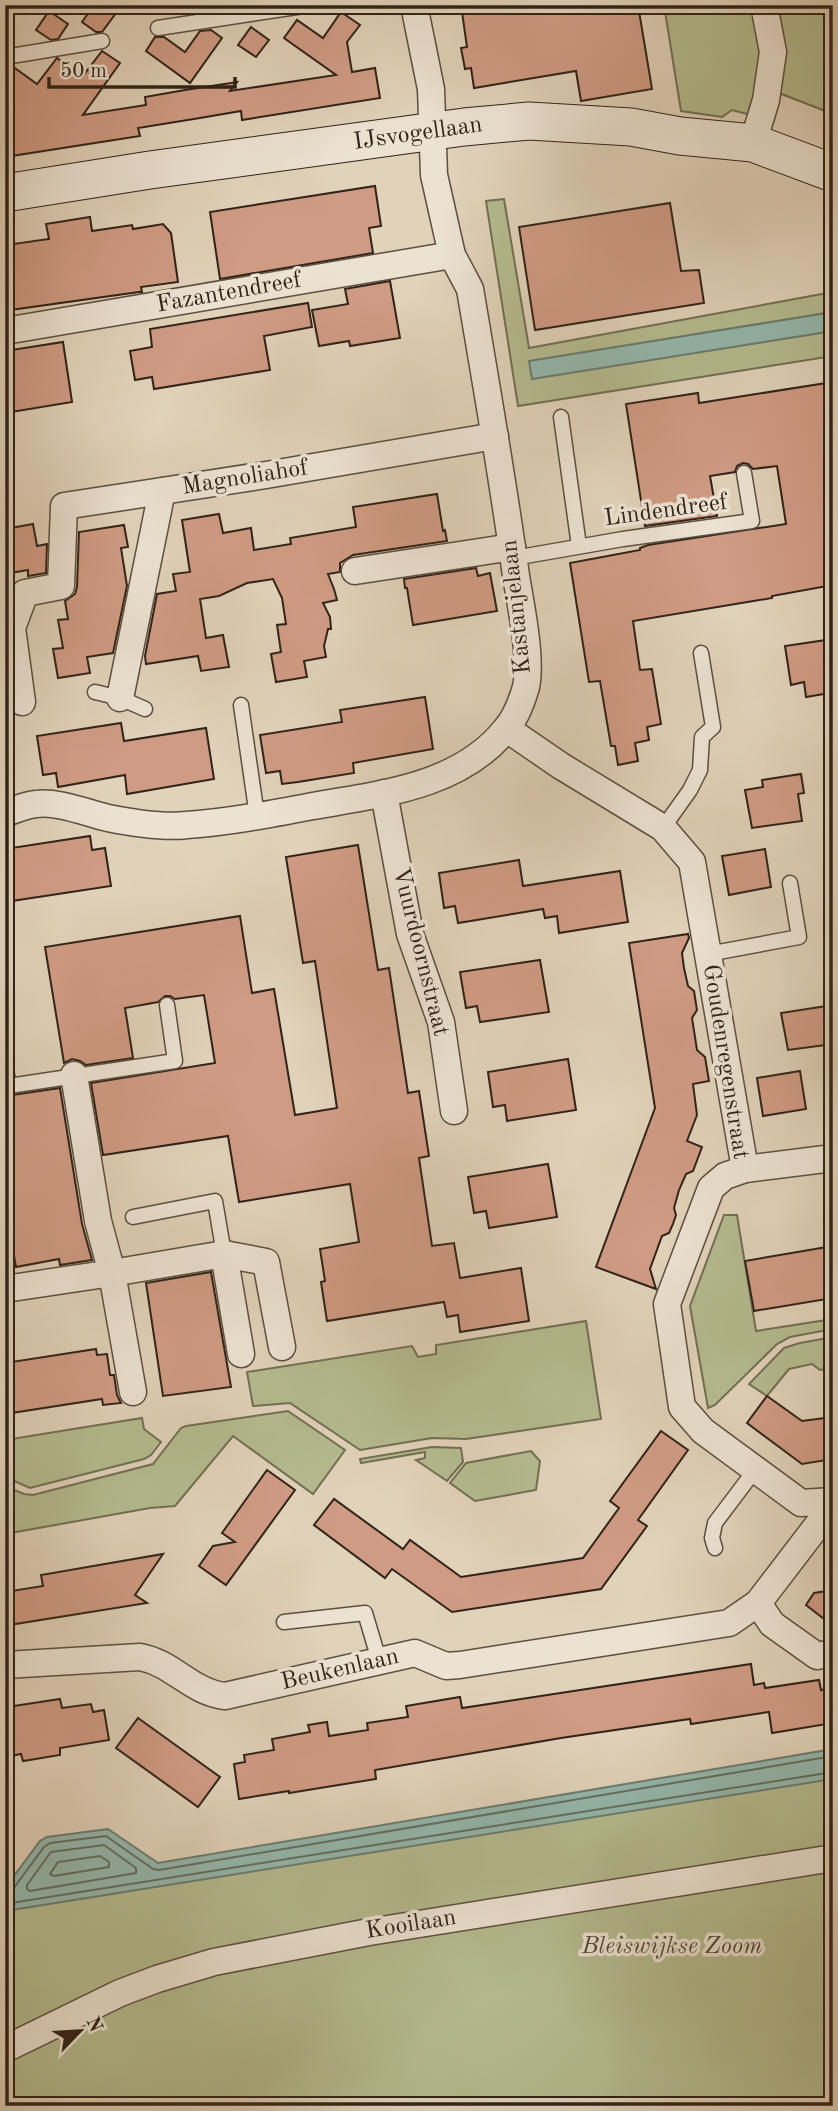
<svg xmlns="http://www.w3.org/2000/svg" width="838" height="2111" font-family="'Old Standard TT',serif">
<rect width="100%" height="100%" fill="#e1d2ba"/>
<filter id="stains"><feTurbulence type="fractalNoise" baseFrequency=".00286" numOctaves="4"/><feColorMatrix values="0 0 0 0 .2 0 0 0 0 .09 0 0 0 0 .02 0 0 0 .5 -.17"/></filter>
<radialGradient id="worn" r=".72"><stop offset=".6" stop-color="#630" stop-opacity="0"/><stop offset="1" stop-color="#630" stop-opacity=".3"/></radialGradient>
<g fill="#b4bb8f" stroke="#726f54" stroke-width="2">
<polygon points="664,5 757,5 762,61 751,115 732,110 722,117 681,111"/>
<polygon points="778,5 823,5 833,65 833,114 779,93 785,46"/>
<polygon points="504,199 529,348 833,292 833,312 530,361 532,378 833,331 833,356 518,406 486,201"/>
<polygon points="724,1215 737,1215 756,1331 833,1319 833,1329 790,1337 777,1344 715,1405 708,1408 690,1306"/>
<polygon points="586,1321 601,1419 466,1439 432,1438 360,1450 290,1403 253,1406 247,1372 412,1346 418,1357 436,1354 436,1345"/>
<polygon points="833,1337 833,1368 820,1370 812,1364 789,1369 767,1396 749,1384 784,1348 800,1343"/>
<polygon points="288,1411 345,1450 313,1494 233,1436 175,1506 150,1508 5,1534 5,1486 24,1494 33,1495 153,1464 181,1428 186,1426"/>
<polygon points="142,1418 144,1429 161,1442 151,1455 144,1459 30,1488 5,1477 5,1440"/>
<polygon points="432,1447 461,1448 463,1462 447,1481 416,1460 425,1458 425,1452 361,1463 360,1459"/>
<polygon points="531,1451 540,1461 536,1490 475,1501 450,1483 466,1463"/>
<polygon points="833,1761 833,2106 5,2106 5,1891"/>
</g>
<g fill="#94b8ad" stroke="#6c7c71" stroke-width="2">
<polygon points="823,5 833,5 833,65"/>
<polygon points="833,312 833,331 532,379 529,361"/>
<polygon points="833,1749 833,1779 5,1911 5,1888 40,1841 47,1837 108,1829 158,1863"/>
</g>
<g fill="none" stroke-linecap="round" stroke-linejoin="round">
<g stroke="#626e62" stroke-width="2">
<polygon points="104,1845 136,1868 136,1873 30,1891 27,1889 27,1885 51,1852"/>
<polygon points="100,1856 109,1862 109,1867 54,1876 50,1874 58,1862"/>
<polyline points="5,1891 13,1889 44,1847 50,1843 106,1836 153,1869 159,1870 833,1756"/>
<polyline points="5,1904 833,1772"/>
</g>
</g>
<g fill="#d09b84" stroke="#302318" stroke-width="2">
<polygon points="94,5 122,5 102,32 96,32 82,22"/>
<polygon points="461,5 638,5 652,89 581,101 576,71 474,88 471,68 465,69 461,48 467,47"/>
<polygon points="49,11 68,24 58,39 51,40 36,30"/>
<polygon points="341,12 360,25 347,42 352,72 375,68 380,98 242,120 241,111 200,118 138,128 140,136 5,157 5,120 11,119 7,89 5,88 5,66 12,66 37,84 57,58 82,77 102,51 120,63 83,115 146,105 145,97 185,90 237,82 230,91 336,75 284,38 297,20 323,38"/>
<polygon points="251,27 269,40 256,57 238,45"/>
<polygon points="211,30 222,38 190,83 146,51 155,37 164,37 185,52 200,31"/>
<polygon points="375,186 381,226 369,228 373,253 220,279 210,212"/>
<polygon points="670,203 681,271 699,270 704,303 535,330 519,227"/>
<polygon points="90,217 92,231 132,225 133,229 163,224 171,233 178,282 141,287 142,292 139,292 10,310 5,275 5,257 14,256 13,244 49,239 46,224"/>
<polygon points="390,281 400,338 350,346 349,341 319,346 312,310 348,304 345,289"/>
<polygon points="308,303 312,327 264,336 270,370 154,389 152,377 135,380 130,351 152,347 150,329"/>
<polygon points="63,342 72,402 5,413 5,351"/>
<polygon points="833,382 833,585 772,596 772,598 633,621 640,670 652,669 661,724 647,727 649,740 635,743 638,761 618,765 615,746 611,746 600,681 589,682 570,563 640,550 640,548 648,545 786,524 777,466 753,469 748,464 743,463 737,466 735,472 710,476 717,516 645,526 626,404 698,393 699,403"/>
<polygon points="437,494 443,531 445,530 447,541 353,555 340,563 340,572 328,574 334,589 337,600 323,603 330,617 331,629 328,629 324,646 326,657 304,661 307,677 276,682 271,654 281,652 277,625 286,624 282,598 273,579 247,583 219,596 200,599 206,638 223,635 229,667 201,671 198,656 146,664 145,656 157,594 176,591 173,574 190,572 182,520 219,514 223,533 251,528 254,550 291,544 290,538 356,527 353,507"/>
<polygon points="33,524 37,546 47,544 46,573 28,576 28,570 5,574 5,529"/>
<polygon points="124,525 128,547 121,548 127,586 113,653 87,657 90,673 58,678 53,649 63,648 58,620 68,619 65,601 75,594 77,587 79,532"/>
<polygon points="476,568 478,576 490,573 497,611 413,625 407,588 405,588 404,579"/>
<polygon points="833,639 833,678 828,679 830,693 806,697 804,682 791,685 785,646"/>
<polygon points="425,697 433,749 353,763 354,773 298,782 282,784 280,771 266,773 260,735 342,722 340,710"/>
<polygon points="121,723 124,741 206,728 214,779 127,794 125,775 58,787 56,773 43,775 37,736"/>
<polygon points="801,774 804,793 798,794 802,821 752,828 745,790 763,787 762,780"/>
<polygon points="90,836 92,850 105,848 111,886 5,902 5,849"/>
<polygon points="358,845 378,970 389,968 408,1093 419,1091 429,1156 419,1158 432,1246 454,1243 460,1278 521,1268 529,1321 460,1332 458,1315 447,1317 444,1302 327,1321 321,1282 325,1281 320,1249 359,1242 350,1184 239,1202 228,1136 103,1155 91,1083 215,1063 204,995 175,999 170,996 165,996 158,1002 125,1008 133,1058 86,1065 80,1061 72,1059 64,1063 45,947 240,916 252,993 274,989 295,1115 337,1108 315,961 303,963 286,857"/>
<polygon points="765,849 771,887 729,895 722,856"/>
<polygon points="519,860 523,886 620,871 628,922 559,933 557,916 545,918 543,909 458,923 455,906 444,908 439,873"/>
<polygon points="688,934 689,938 682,953 684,968 688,986 694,991 697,1010 692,1018 697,1050 705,1057 709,1081 693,1084 697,1115 687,1141 702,1147 693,1171 686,1174 679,1190 674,1208 676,1215 673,1224 669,1233 662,1236 650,1269 656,1289 596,1267 655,1108 629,943"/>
<polygon points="540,960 549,1012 480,1022 477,1006 466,1008 460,972"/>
<polygon points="833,1005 833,1044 788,1050 781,1013"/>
<polygon points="568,1059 576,1110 507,1121 505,1105 493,1107 488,1072"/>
<polygon points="800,1071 806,1109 763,1116 757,1078"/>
<polygon points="60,1088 82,1224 92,1260 60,1265 59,1259 16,1267 5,1205 5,1096"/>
<polygon points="548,1164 557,1217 489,1228 486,1211 474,1213 468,1177"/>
<polygon points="833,1246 833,1298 754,1311 745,1261"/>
<polygon points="211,1272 231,1387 163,1396 146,1283"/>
<polygon points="96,1349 97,1355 107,1354 110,1375 114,1375 117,1395 121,1403 103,1405 102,1399 5,1414 5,1363"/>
<polygon points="767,1396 802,1421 833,1417 833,1459 802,1464 747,1423"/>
<polygon points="661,1431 688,1450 638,1520 647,1526 601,1589 452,1612 392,1569 385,1578 314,1525 334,1499 403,1549 410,1540 461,1577 583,1558 619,1508 610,1501"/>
<polygon points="267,1470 295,1490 226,1585 199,1566 213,1546 235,1542 222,1533"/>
<polygon points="163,1554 135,1595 147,1603 9,1625 8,1617 5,1617 5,1592 43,1586 41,1575"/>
<polygon points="833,1590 833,1626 806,1605 814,1593"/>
<polygon points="751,1664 754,1685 764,1683 765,1688 819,1680 821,1690 833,1688 833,1723 772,1733 769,1712 691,1724 690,1719 561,1738 375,1770 376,1779 289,1793 289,1791 239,1799 234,1764 245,1762 244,1755 274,1750 272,1739 310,1732 308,1725 327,1722 329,1736 368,1730 367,1723 408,1717 406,1706 460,1697 462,1708"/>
<polygon points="60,1699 62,1708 91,1704 93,1712 104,1710 109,1740 60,1748 60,1755 23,1761 21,1754 5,1757 5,1723 9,1723 7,1707"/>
<polygon points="138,1718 220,1777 198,1807 116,1748"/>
</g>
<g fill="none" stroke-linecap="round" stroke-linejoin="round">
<defs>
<g id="lane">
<polyline points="158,28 310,5"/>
<polyline points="5,57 102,41"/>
<polyline points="561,417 579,546"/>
<polyline points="514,558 623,539 752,521 744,473"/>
<polyline points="95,692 120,698 145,709"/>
<polyline points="241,705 257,816"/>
<polyline points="663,828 690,790 700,770 702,737 713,727 701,653"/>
<polyline points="708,954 799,937 790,883"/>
<polyline points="5,1064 9,1086 5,1086"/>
<polyline points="9,1086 175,1061 167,1005"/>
<polyline points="133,1217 215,1201 224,1254"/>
<polyline points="715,1548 712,1538 715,1523 755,1470"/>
<polyline points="284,1622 365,1613 379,1660"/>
</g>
<g id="street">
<polyline points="753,143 766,100 773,52 764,5"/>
<polyline points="5,331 452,255"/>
<polyline points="355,571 512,547"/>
<polyline points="120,698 162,491 266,475 495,436"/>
<polyline points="22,702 12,628 25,593 61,586 64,506 162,491"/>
<polyline points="507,729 561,766 663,828 692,862 745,1169 725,1176 711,1188 667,1304 682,1407 703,1431 801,1503 833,1501"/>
<polyline points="384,793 410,934 441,1022 454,1111"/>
<path d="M5,813C15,810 25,805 36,804C58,801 87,813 108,818C133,823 162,828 187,825C229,822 271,814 313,806C380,794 459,787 505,730C515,719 522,701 526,687C532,659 521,606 516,576C503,480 486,384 470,289L452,255L434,175L431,89L414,5"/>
<polyline points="745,1169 833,1158"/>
<polyline points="224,1254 241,1354"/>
<polyline points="5,1289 112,1273 98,1221 74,1075"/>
<polyline points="133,1392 112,1273 224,1254 266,1262 282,1347"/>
<polyline points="758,1603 772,1624 817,1656 833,1653"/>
<path d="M5,1665L140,1657C173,1663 191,1692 225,1696L415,1653L446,1666L460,1665L729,1623L758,1603L833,1505"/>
<polyline points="5,2049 120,1993 157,1979 214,1962 369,1932 833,1858"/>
</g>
<polyline id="secondary" points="5,193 150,170 464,127 529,121 631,127 680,136 753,143 833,173"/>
</defs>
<use href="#lane" stroke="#5c4f40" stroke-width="17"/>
<use href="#street" stroke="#5c4f40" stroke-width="29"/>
<use href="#secondary" stroke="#302318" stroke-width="39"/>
<use href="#lane" stroke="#ece2d2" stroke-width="14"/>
<use href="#street" stroke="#ece2d2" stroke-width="26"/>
<use href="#secondary" stroke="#ece2d2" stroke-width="37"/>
</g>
<g text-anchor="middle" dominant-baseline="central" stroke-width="7" stroke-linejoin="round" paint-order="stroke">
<g font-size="24" fill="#302318" stroke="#ece2d2">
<text transform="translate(418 134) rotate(-8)">IJsvogellaan</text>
<text transform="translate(229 293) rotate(-10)">Fazantendreef</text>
<text transform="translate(245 478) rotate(-9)">Magnoliahof</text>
<text transform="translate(666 511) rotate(-8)">Lindendreef</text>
<text transform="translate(517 607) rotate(-96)">Kastanjelaan</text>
<text transform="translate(420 952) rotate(76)">Vuurdoornstraat</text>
<text transform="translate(725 1062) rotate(81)">Goudenregenstraat</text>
<text transform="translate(340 1670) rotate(-13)">Beukenlaan</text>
<text transform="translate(411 1925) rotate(-9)">Kooilaan</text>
</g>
<g font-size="24" font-style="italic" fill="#514936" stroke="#ece2d2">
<text x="672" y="1947">Bleiswijkse Zoom</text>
</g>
</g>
<rect width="838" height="2111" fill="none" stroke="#e1d2ba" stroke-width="28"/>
<rect x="7" y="7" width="824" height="2097" fill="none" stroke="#302318" stroke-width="3.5"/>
<rect x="14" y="14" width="810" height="2083" fill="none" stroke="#302318" stroke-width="2"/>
<g transform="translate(80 2031) rotate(65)" stroke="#ece2d2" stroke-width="5" paint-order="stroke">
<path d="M0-5L12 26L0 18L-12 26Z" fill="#302318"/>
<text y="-10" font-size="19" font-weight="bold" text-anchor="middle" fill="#302318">N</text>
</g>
<path d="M49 77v10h186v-10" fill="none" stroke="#302318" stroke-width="3.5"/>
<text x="60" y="77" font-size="21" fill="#302318" stroke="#ece2d2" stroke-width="5" paint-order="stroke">50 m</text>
<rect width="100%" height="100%" filter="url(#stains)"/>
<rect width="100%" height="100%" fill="url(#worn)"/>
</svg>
